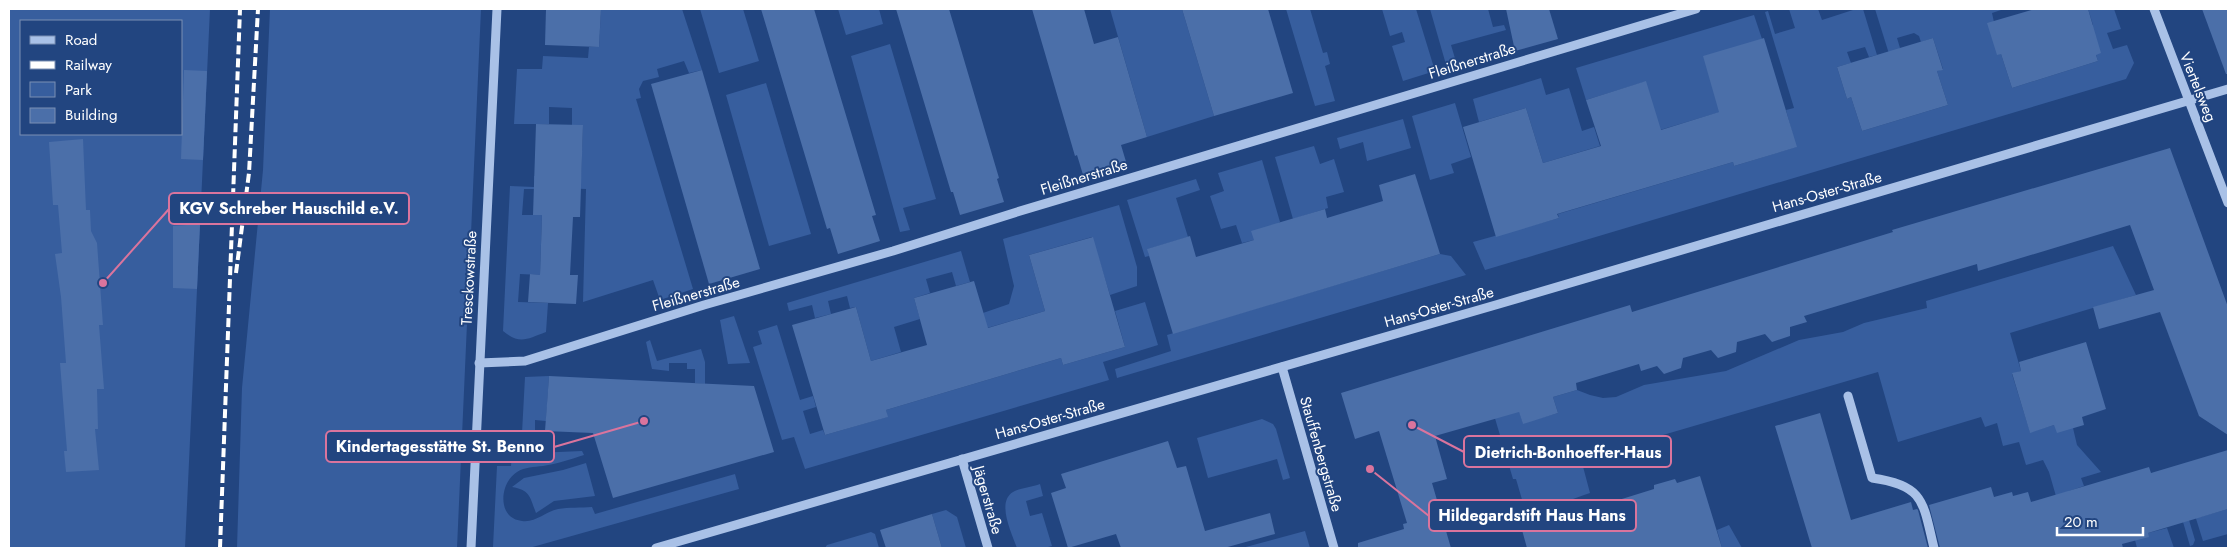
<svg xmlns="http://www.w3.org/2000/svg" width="2237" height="557" font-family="Jost,sans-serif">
<rect width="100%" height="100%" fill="#224580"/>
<g fill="#375e9e" fill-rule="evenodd">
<path d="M9,9H210L185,548H9ZM21,21H181V134H21Z"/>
<polygon points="270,9 481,9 457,548 237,548 242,388 263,170"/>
<path d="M601,9H682L702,70L689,73L684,61L657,69L659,77L643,81L639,89L641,98L636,99L693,289L660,300L653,280L583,302L586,189L534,187V189H524L522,215H542L540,275L520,274L518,302L548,303L546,332C527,339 520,345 503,331L510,186L534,187V176L581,177L583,126L572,125V108L549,107V124H514L517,69H542L543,56L588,58L589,47H599Z"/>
<polygon points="700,9 743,9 759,61 719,73"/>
<polygon points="838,9 879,9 883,24 846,35"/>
<polygon points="1110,9 1182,9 1214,116 1147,137"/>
<polygon points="1286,9 1310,9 1323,53 1327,52 1330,64 1325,66 1335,101 1315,106"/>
<polygon points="1382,9 1416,9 1435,71 1403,81 1392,46 1405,42 1402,32 1390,36"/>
<polygon points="1430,9 1488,9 1493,27 1504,25 1506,30 1451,45 1457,65 1447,68"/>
<polygon points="1789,9 1818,9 1822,20 1856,9 1863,9 1877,55 1869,57 1865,47 1847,52 1851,63 1837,67 1847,99 1851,97 1862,131 1948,105 1937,71 1943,69 1933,38 1921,42 1919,36 1914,33 1897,38 1900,48 1890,57 1875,9 2004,9 1992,13 2001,54 2012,88 2098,61 2087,27 2093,25 2088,9 2114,9 2121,29 2107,33 2113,49 2127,45 2134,63 2126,79 1485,270 1473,242 1559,218 1558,214 1733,162 1734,166 1796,147 1786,110 1794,108 1765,12 1768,11 1775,34 1795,28"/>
<polygon points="1754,15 1762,39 1720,112 1660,130 1644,82 1586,100 1576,68"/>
<polygon points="890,44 936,199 903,208 910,230 900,232 851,56"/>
<polygon points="1541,78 1546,95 1569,88 1582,131 1594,127 1600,146 1543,163 1526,108 1479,122 1473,99"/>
<polygon points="766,83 811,234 769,246 726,95"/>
<polygon points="1455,103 1471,157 1451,164 1454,173 1430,180 1412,116"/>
<polygon points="1403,119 1411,148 1367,161 1363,142 1340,149 1337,138"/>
<polygon points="1314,146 1320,164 1334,159 1344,192 1326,197 1328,208 1293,219 1275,157"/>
<polygon points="1262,160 1280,222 1254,240 1242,243 1236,225 1221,229 1210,196 1224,191 1218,173"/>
<polygon points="1196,179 1200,190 1176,198 1188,237 1148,249 1149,256 1145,257 1127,200"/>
<polygon points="1119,205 1137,267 1137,286 1110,295 1092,237 1029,255 1045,311 987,328 983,313 1009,304 1014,286 1003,239"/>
<path d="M2113,246L2136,295L2010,333L2021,371L2012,374L2030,432L2054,425L2073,428L2077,445L2101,472L2081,478L2084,486L2069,491L2086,548H2071L2049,472L2043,460L2026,465L2019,442L2003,446L1997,423L1985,427L1981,417L1898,442L1878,372L1581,459L1590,493C1569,500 1544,512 1523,503L1516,479H1513L1494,415L1518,408L1523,423L1558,413L1553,397L1577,390L1590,395L1603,398L1616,397L1644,385L1726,371L1799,340L1843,332L1864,323L1927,308L1926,301Z"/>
<polygon points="961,251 970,282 956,286 952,272 926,279 930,293 914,298 920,319 894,327 901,352 871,361 856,307 850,308 847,296 828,301 831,314 815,318 812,305 789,311 787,303"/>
<polygon points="1440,254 1451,256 1466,275 1117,378 1115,369 1171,351 1167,335"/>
<polygon points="1145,302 1158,345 1103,362 1109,380 805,469 794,437 782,440 753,347 762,344 758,331 777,325 800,400 813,396 816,407 803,411 810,434 823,430 825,435 887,417 886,410 1061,358 1063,365 1125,347 1115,311"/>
<polygon points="734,316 750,363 728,364 720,320"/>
<polygon points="650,340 657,361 701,349 705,362 705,384 695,383 695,369 687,369 687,363 669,363 669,371 652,369 646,342"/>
<polygon points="549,376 546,421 535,420 535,433 546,437 545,449 533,447 525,433 522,433 525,377"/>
<polygon points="1262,419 1273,424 1276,429 1290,478 1283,480 1277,459 1208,478 1197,438"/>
<path d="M582,451L584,455C571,459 557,464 543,466C534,467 525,467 517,472C499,483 497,519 522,521C535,523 545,512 558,509C569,507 581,508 592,507L595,514L735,474L739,489L529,548L493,547L497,466H511L512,454Z"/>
<path d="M586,463L595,496L554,501L536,513C530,497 530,490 512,487L524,478L563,470Z"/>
<polygon points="2168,470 2174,470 2195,540 2193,545 2190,546"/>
<path d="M1040,484L1043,496L1026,501L1030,516L1042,513L1052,546L1044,548H1017C1012,534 996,502 1013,492C1020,488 1032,487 1040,484Z"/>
<polygon points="2193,509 2200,517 2228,509 2228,534 2203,541"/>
<polygon points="946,510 957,517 966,548 942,548 932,514"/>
<polygon points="1729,525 1742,548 1722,548 1717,530"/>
<polygon points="2167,528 2174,548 2137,548 2135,540 2148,533"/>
<polygon points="1305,531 1310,548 1242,548"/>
<polygon points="871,532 875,534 879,548 825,548 827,545"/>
</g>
<g fill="#4b6fa9">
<polygon points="546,9 601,9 599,47 545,45"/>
<polygon points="761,9 814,9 876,215 872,216 880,241 838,254 830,228 827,229"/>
<polygon points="896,9 949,9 999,178 997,179 1004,202 960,215 953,192 951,192"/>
<polygon points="1032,9 1084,9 1094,44 1118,37 1147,137 1121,145 1127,165 1084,178 1077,155 1075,156"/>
<polygon points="1182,9 1268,9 1293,93 1214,116"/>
<polygon points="1506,9 1549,9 1558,39 1515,51"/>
<polygon points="2035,9 2088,9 2101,53 2096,55 2098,61 2012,88 2001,54 1997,55 1987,23"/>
<polygon points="2202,9 2228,9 2228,74 2226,74"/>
<polygon points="1764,38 1797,147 1734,166 1733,162 1557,214 1559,218 1496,237 1463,127 1526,108 1543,163 1601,146 1586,100 1646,81 1661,130 1719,112 1703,56"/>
<polygon points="1933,38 1943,70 1937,71 1948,105 1862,131 1851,97 1847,99 1837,67"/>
<polygon points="184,70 207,71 203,160 181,159"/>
<polygon points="702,70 760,269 709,284 651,84"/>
<polygon points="536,124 583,125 580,217 573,217 570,275 578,275 576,304 528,302 530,274 540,275 542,215 533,215"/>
<polygon points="83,139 86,210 90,210 91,231 97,243 103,325 99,325 104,389 97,389 98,429 95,429 99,470 66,472 64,451 67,451 60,363 66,363 61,297 55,254 62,253 58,205 53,205 49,142"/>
<polygon points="2170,148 2228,307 2228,435 2199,416 2160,312 2099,329 2093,307 2154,290 2130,225 1978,271 1977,264 1804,316 1807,322 1790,327 1790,336 1772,342 1765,334 1737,342 1736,352 1718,358 1711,350 1683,358 1681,368 1664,374 1657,366 1641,371 1639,364 1576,383 1577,390 1553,397 1558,413 1523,424 1519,412 1435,436 1447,479 1432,483 1451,548 1358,548 1358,543 1404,529 1403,524 1407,523 1379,431 1355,439 1341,393 1630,305 1632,312 1893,232 1892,230"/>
<polygon points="1415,174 1440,254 1173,334 1147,249 1190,236 1196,257 1254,240 1251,231 1325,209 1327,218 1383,201 1379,185"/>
<polygon points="200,224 197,289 173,288 173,226"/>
<polygon points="1093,237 1125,347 1063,365 1061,358 886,410 888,417 825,435 792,325 856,307 871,361 927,345 914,298 974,281 988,328 1045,311 1029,255"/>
<polygon points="2086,342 2106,409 2082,417 2084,425 2057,433 2054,425 2030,433 2012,373 2021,371 2019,362"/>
<polygon points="549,376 754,386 774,452 613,498 593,433 545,431"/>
<polygon points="1820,413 1851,520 1911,502 1913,510 1917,509 1918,510 1928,548 1812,548 1775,426"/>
<polygon points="1168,441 1177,468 1186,466 1205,531 1270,513 1275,534 1224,548 1121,548 1116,534 1068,548 1051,493 1066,488 1061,474"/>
<polygon points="2228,450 2228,509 2148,533 2149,537 2122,544 2123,548 1940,548 1929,505 1991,487 1994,497 2012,492 2013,496 2028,492 2031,502 2149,467 2151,473"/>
<polygon points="1700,476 1722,548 1527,548 1522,530 1654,489 1654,485 1675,479 1677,483"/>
<polygon points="932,514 942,548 886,548 880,530"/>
</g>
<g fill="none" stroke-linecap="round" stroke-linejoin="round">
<g stroke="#a9c1e7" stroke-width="9">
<polyline points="2154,9 2228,203"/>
<polyline points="479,363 525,361 704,305 893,251 1017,212 1696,9"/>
<polyline points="1282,367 1334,548"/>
<path d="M1848,396L1872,478C1925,485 1923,503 1934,548"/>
<polyline points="962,459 988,548"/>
<polyline points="471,548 497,9"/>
<polyline points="656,548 1499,304 2228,89"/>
</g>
<g stroke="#fff" stroke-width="4" stroke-dasharray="9 4" stroke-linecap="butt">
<polyline points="236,273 249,173 258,9"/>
<polyline points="220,548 240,9"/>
</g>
</g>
<g text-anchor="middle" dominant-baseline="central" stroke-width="4" stroke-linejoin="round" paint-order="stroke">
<g font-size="15" fill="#fff" stroke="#224580">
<text transform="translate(1472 61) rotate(-17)">Fleißnerstraße</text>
<text transform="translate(2198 87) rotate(68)">Viertelsweg</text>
<text transform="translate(1084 177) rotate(-17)">Fleißnerstraße</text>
<text transform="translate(1827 192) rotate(-16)">Hans-Oster-Straße</text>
<text transform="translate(469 278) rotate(-87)">Tresckowstraße</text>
<text transform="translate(696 294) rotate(-16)">Fleißnerstraße</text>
<text transform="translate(1439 307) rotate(-16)">Hans-Oster-Straße</text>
<text transform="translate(1050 419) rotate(-16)">Hans-Oster-Straße</text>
<text transform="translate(1321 454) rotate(74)">Stauffenbergstraße</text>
<text transform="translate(988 500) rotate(74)">Jägerstraße</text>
</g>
</g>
<path fill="none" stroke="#da749d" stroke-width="2" d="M103 283L169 209M644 421L554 447M1412 425L1464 452M1370 469L1429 516"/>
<g fill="#da749d" stroke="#224580" stroke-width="2">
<circle cx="103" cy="283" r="5"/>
<circle cx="644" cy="421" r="5"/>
<circle cx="1412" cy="425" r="5"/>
<circle cx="1370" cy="469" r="5"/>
</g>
<g fill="#224580" stroke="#da749d" stroke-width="2">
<rect x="169" y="193" width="240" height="31" rx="5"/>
<rect x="326" y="431" width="228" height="31" rx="5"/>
<rect x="1464" y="436" width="207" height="31" rx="5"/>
<rect x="1429" y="500" width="207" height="31" rx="5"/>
</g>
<g font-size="16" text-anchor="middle" font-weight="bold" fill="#fff">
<text x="289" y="214">KGV Schreber Hauschild e.V.</text>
<text x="440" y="452">Kindertagesstätte St. Benno</text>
<text x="1568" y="458">Dietrich-Bonhoeffer-Haus</text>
<text x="1532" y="521">Hildegardstift Haus Hans</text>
</g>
<rect width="2237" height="557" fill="none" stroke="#ffffff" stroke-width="20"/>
<rect x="20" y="20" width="162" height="115" fill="#224580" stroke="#7a8fb3"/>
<rect x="30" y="36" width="25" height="8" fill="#a9c1e7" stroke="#7a8fb3"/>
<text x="65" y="45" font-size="15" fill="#ffffff">Road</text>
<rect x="30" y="61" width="25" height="8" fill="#ffffff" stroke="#7a8fb3"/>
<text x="65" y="70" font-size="15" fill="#ffffff">Railway</text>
<rect x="30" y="82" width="25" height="15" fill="#375e9e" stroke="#7a8fb3"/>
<text x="65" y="95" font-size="15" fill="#ffffff">Park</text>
<rect x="30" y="108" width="25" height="15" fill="#4b6fa9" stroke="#7a8fb3"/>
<text x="65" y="120" font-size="15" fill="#ffffff">Building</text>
<path d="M2057 527v8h86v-8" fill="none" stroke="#ffffff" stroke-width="2.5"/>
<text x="2064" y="527" font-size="15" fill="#ffffff" stroke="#224580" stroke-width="4" paint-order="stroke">20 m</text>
</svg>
